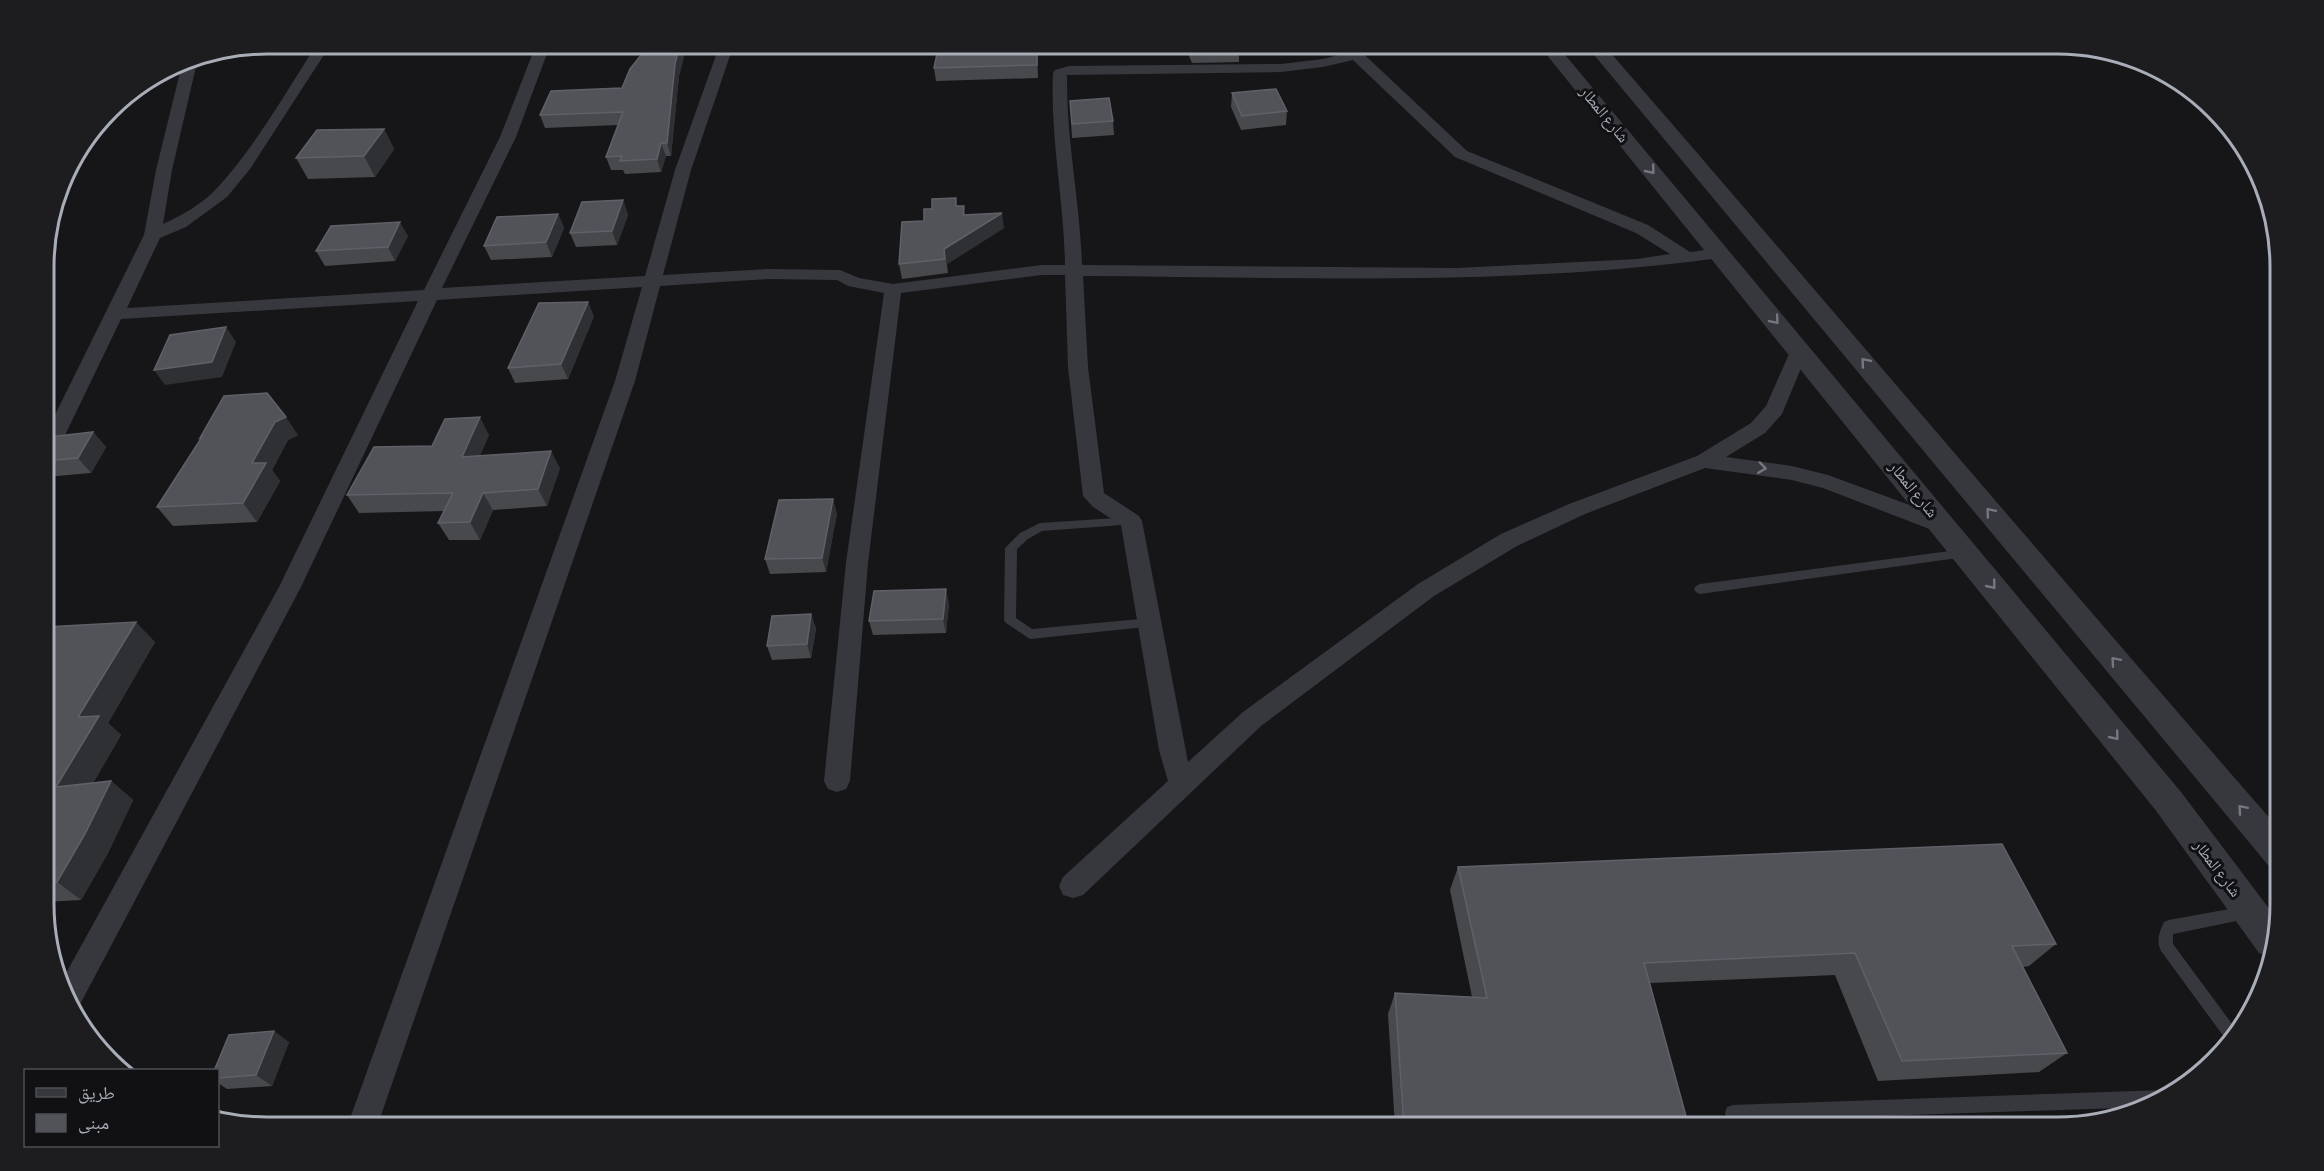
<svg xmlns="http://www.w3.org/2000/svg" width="2324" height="1171" font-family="'Asap Condensed','Noto Naskh Arabic',sans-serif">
<rect width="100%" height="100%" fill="#161618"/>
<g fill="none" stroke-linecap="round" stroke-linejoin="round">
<g fill="#37383d" fill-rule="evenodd">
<polygon points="1131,517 1137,521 1135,524 1042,531 1028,539 1017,549 1016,618 1032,629 1151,618 1155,620 1157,623 1155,626 1030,639 1006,623 1004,620 1005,548 1020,533 1040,523"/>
<polygon points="1965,549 1971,553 1965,557 1700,594 1696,592 1694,589 1696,586 1700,584"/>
<path d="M2246,906L2251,908L2253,913L2251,918L2173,934V944L2238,1032L2230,1045L2161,951C2156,941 2159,932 2164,922L2169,920Z"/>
<polygon points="2165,1090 2172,1095 2147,1107 1733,1121 1727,1119 1725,1113 1727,1107 1733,1105"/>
</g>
<path fill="#37383d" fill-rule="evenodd" d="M317,44H331L250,169L227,197L186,227L160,238L127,308L424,290L500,137L534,50L539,44H553L548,51L516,137L442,288L645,276L675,170L720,44H734L691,170L663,275L768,269L840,270L859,278L893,284L1042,265H1065C1064,201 1050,137 1053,73L1055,70L1069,66L1281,64L1323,59L1346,53L1340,46L1342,44H1353L1467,151L1648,225L1690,252L1719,248L1725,249L1728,253L1725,257L1719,258C1508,287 1295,277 1083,276L1088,367L1104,493L1139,516L1142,521L1188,762L1243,712L1418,584L1501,534L1569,504L1697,456L1751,423L1766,406L1793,345H1807L1809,349L1782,414L1765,433L1726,457L1792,466L1828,475L1953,521L1956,527L1953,533L1945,535L1823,488L1792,480L1705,468L1585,514L1517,546L1434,596L1261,726L1083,895L1073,898L1063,895L1059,886L1063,877L1168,781L1159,750L1121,525L1093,507L1083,496L1068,367L1065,275H1042L901,293L868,563L850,781L846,789L837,792L828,789L824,781L846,563L884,293L848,286L837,280L768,279L660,286L635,381L377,1127H347L615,381L642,287L437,300L301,587L77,1010L73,1012L59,986L279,587L418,301L121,319L54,458L51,463L44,465V437L144,235L156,170L183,60L198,58L172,170L163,224C181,216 204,203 217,188C254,149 287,90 317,44ZM1353,60L1455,157L1636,233L1670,254L1637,259L1457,268L1082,265C1080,202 1066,139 1067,75L1281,72L1323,67Z"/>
<g fill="#37383d" fill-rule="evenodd">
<polygon points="1538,44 1556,44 2181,792 2277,919 2268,956 2259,953 2157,812"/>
<path d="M1585,44H1603C1829,305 2053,570 2280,830V869L2268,865Z"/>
</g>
</g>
<g fill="#47494d">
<polygon points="650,44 687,44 679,76 671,156 666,156 661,172 625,174 623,170 611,170 606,157 618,125 545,128 540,115 622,88"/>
<polygon points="1184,44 1238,44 1239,53 1239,62 1192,63"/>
<polygon points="1038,49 1038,78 936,81 934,68"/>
<polygon points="1232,93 1287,111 1286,125 1241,130 1231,107"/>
<polygon points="1070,101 1113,121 1114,135 1072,138"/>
<polygon points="384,129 394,149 375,177 308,179 296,158"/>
<polygon points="623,200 628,215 617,245 576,247 570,233"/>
<polygon points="957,206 964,206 965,215 1004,228 947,264 948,273 902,279 899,264 924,221"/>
<polygon points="558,214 564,228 552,257 491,260 484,246"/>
<polygon points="408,236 395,261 325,266 316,251"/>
<polygon points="594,316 568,379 515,383 508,368"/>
<polygon points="93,432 106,447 91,473 46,477 44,476 44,444"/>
<polygon points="298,435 288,440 272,470 280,481 257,522 173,526 157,507 201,439 200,438"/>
<polygon points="489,435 480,455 560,468 547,506 493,510 480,540 449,540 438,523 444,511 359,513 347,495 432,446"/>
<polygon points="837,513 826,572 770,574 765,559"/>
<polygon points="949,603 946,633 873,635 869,621"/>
<polygon points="811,614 816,629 811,658 772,660 767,646"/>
<polygon points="45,627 155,642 108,723 121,735 93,783 111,781 133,800 108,853 81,900 45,902"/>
<polygon points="1458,867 2056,944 2029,966 2023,967 2067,1053 2039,1072 1878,1081 1835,975 1650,983 1689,1127 1395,1127 1388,1014 1395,993 1472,997 1450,890"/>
<polygon points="289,1042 272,1086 227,1089 218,1083 218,1071"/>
</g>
<g fill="#2f3033">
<polygon points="680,44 687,44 679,76 671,156 667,143 675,64"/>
<polygon points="1037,44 1038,49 1038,78 1037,65"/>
<polygon points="384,129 394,149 375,177 364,156"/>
<polygon points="661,143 666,156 661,172 657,159"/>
<polygon points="623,200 628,215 617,245 612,231"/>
<polygon points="1002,213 1004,228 947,264 948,273 944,249"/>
<polygon points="558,214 564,228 552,257 546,242"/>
<polygon points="400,222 408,236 395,261 388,247"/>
<polygon points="588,302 594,316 568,379 561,364"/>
<polygon points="226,327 236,342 222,377 165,385 154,370"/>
<polygon points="286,417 298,435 288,440 272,470 280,481 257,522 243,503 252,463 275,422"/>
<polygon points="480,417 489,435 472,474 462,457"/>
<polygon points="93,432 106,447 91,473 78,458"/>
<polygon points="551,451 560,468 547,506 538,489"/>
<polygon points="483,493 493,510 480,540 470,522"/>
<polygon points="833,499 837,513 826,572 822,558"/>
<polygon points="946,589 949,603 946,633 943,619"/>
<polygon points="811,614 816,629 811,658 807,644"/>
<polygon points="136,622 155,642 108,723 121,735 79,806 56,787 78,717"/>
<polygon points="111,781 133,800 108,853 81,900 57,882"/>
<polygon points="274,1031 289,1042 272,1086 256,1075"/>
</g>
<g fill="#525359" stroke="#5f6168" stroke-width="1.5">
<polygon points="650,44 680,44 675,64 667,143 661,143 657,159 620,161 622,156 606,157 623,112 540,115 551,91 622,88 630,69"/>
<polygon points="939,44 1037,44 1037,65 934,68"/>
<polygon points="1188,44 1238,44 1239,53 1192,54"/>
<polygon points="1276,89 1287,111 1242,116 1232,93"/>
<polygon points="1109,98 1113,121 1072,124 1070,101"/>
<polygon points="384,129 364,156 296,158 317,130"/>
<polygon points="956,198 956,206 964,206 963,215 1002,213 944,249 945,259 899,264 902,222 924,221 924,209 932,209 932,199"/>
<polygon points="623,200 612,231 570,233 582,202"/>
<polygon points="558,214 546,242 484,246 497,217"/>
<polygon points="400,222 388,247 316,251 331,226"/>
<polygon points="588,302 561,364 508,368 539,303"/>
<polygon points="226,327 212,362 154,370 170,335"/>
<polygon points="267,393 286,417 275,422 252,463 266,463 243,503 157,507 202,437 200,438 224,396"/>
<polygon points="480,417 462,457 551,451 538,489 483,493 470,522 438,523 453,493 347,495 374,447 432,446 445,419"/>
<polygon points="93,432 78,458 44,461 44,444 49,437"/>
<polygon points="833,499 822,558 765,559 779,500"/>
<polygon points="946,589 943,619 869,621 874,591"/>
<polygon points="811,614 807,644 767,646 772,616"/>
<polygon points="136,622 78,717 99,716 56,787 111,781 85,834 57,882 45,882 45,627"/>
<polygon points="2002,844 2056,944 2012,946 2067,1053 1902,1061 1855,953 1644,963 1689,1127 1404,1127 1395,993 1487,998 1458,867"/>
<polygon points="274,1031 256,1075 218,1078 218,1071 214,1071 229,1035"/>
<polygon points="2130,1115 2072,1127 1909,1127"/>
</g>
<defs><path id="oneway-chevron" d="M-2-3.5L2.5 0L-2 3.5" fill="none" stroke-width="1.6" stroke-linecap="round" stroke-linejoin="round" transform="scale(1.5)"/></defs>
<g stroke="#757881">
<use href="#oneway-chevron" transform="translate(1651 170) rotate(51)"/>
<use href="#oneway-chevron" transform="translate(1775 320) rotate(50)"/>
<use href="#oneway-chevron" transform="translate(1865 362) rotate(-130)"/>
<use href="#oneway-chevron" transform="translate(1762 468) rotate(8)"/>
<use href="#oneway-chevron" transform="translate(1990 512) rotate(-130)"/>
<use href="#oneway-chevron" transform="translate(1992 585) rotate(51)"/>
<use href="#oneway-chevron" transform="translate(2115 661) rotate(-131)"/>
<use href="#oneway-chevron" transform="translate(2115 736) rotate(51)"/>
<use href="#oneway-chevron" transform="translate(2242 809) rotate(-131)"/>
</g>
<g text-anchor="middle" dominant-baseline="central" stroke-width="6" stroke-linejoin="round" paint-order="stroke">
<g font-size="16" fill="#a8adb8" stroke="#111113">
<text transform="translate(1605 114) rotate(51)">شارع المطار</text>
<text transform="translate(1914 489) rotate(51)">شارع المطار</text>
<text transform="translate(2218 868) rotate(53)">شارع المطار</text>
</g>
</g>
<path d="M0 0H2324V1171H0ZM267 54H2057A213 213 0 0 1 2270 267V904A213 213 0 0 1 2057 1117H267A213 213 0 0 1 54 904V267A213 213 0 0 1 267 54Z" fill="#1d1d20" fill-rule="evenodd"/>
<path fill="none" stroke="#a8adb8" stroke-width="3" d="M267 54H2057A213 213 0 0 1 2270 267V904A213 213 0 0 1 2057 1117H267A213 213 0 0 1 54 904V267A213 213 0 0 1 267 54Z"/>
<rect x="24" y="1069" width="195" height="78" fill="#111113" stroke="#4d4f55" stroke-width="1.5"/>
<rect x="36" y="1088" width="30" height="9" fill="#37383d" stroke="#4d4f55" stroke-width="1.5"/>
<text x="78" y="1099" font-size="18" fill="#a8adb8">طريق</text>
<rect x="36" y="1114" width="30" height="18" fill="#525359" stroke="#4d4f55" stroke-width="1.5"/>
<text x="78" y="1129" font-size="18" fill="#a8adb8">مبنى</text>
</svg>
